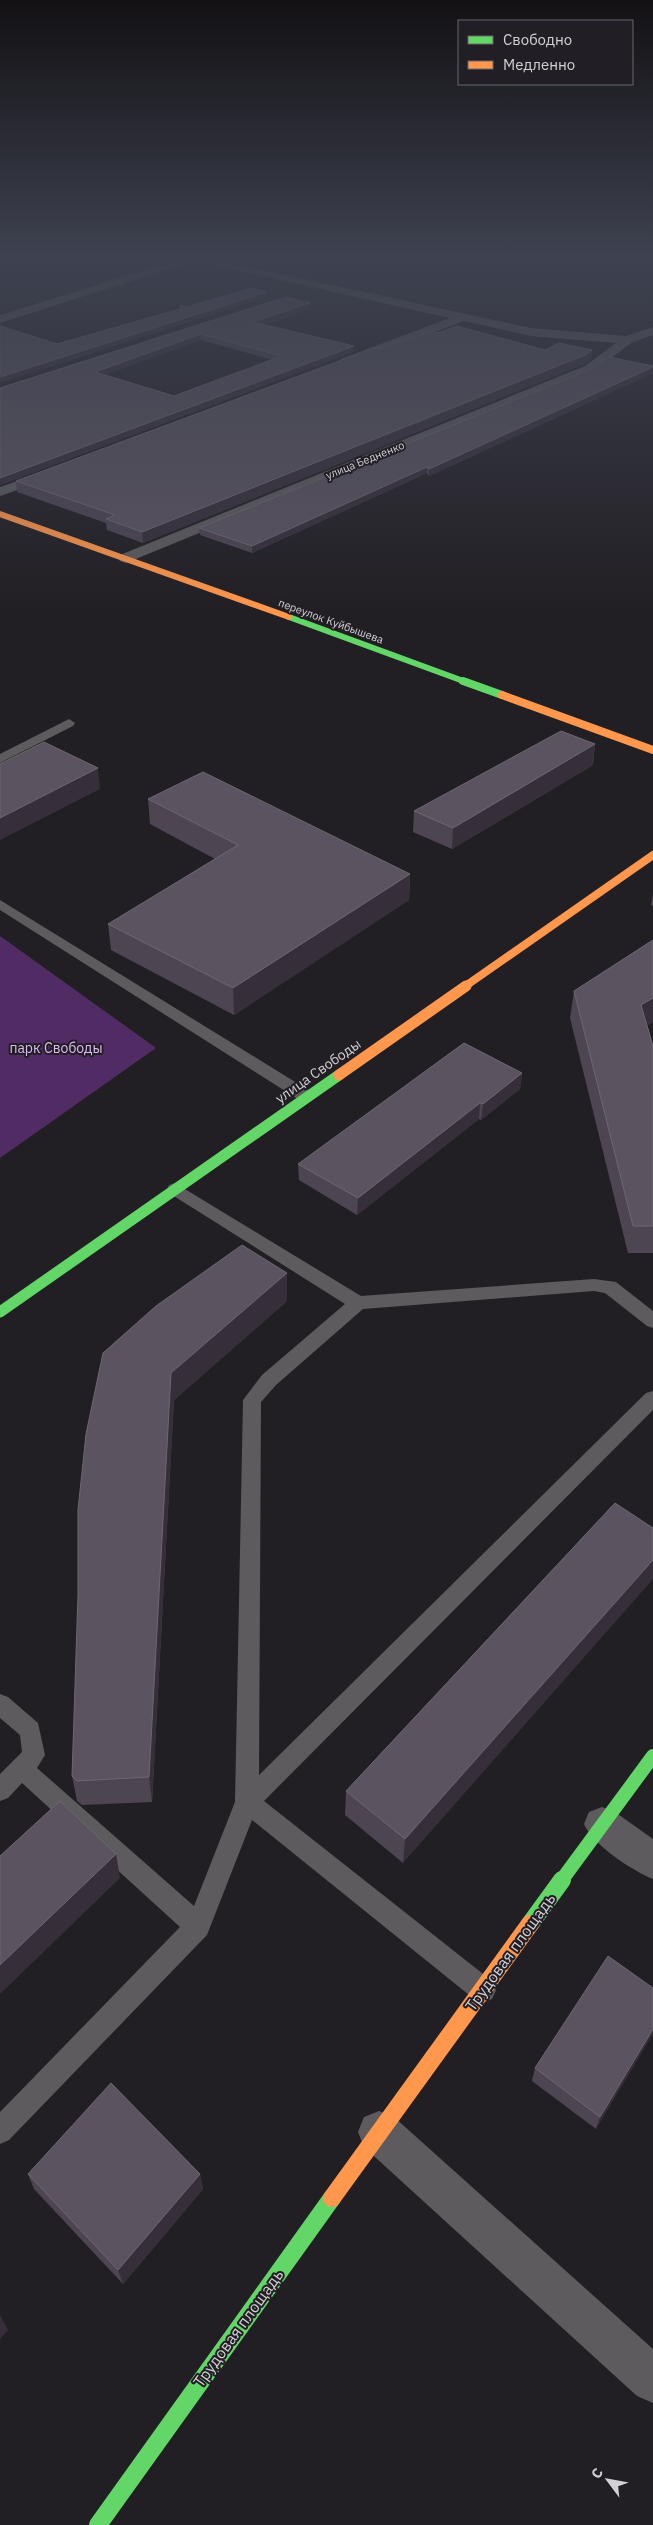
<svg xmlns="http://www.w3.org/2000/svg" width="653" height="2525" font-family="'IBM Plex Sans',sans-serif">
<rect width="100%" height="100%" fill="#221f24"/>
<polygon fill="#512c64" points="0,936 156,1048 0,1158"/>
<g fill="none" stroke-linecap="round" stroke-linejoin="round">
<g fill="#5d5b5e" fill-rule="evenodd">
<polygon points="69,719 75,723 73,726 0,763 0,754"/>
<polygon points="0,900 313,1093 315,1097 307,1102 301,1101 0,910"/>
<polygon points="175,1183 361,1296 594,1279 616,1282 653,1311 653,1328 647,1326 605,1293 594,1291 363,1309 276,1385 261,1402 259,1775 646,1393 653,1391 653,1410 264,1801 492,1981 496,1990 492,1999 483,2003 474,1999 252,1820 207,1935 9,2140 0,2144 0,2112 180,1927 22,1783 8,1798 0,1801 0,1774 22,1752 20,1735 0,1718 0,1694 8,1697 38,1723 45,1755 37,1768 194,1906 235,1802 243,1400 262,1375 345,1304 169,1193 167,1189 169,1185"/>
</g>
<g fill="#5d5b5e" fill-rule="evenodd">
<polygon points="184,258 207,258 531,328 626,336 653,327 653,335 631,343 593,372 126,563 120,561 118,558 120,555 585,366 616,343 531,336 464,321 345,366 341,365 339,362 341,359 450,318 194,261 0,323 0,315"/>
<polygon points="52,469 57,470 59,473 57,476 0,496 0,487"/>
<path d="M602,1807L615,1812L653,1839V1879C631,1870 593,1845 584,1824L589,1812Z"/>
<polygon points="379,2111 394,2117 653,2349 653,2403 637,2396 364,2147 358,2132 364,2117"/>
</g>
<polyline stroke="#63d668" stroke-width="6" points="289,617 466,682"/>
<polyline stroke="#63d668" stroke-width="8" points="463,681 502,695"/>
<polyline stroke="#63d668" stroke-width="11" points="0,1312 339,1075"/>
<polyline stroke="#63d668" stroke-width="14" points="561,1881 653,1756"/>
<g stroke="#63d668" stroke-width="18">
<polyline points="530,1924 562,1880"/>
<polyline points="98,2525 332,2198"/>
</g>
<polyline stroke="#ff974d" stroke-width="6" points="0,514 289,617"/>
<g stroke="#ff974d" stroke-width="8">
<polyline points="502,695 653,750"/>
<polyline points="464,987 653,855"/>
</g>
<polyline stroke="#ff974d" stroke-width="11" points="339,1075 466,986"/>
<polyline stroke="#ff974d" stroke-width="18" points="332,2198 530,1924"/>
</g>
<g fill="#4d4552" fill-rule="evenodd">
<path d="M286,297L310,308L263,325L353,352L0,485V388ZM201,340L273,360L174,396L104,375Z"/>
<polygon points="438,333 545,350 592,350 591,359 584,364 143,543 107,530 106,523 17,492 16,481 379,349"/>
<polygon points="653,366 653,373 429,476 427,473 252,553 200,535 199,528"/>
<polygon points="595,744 593,765 452,849 413,832 414,811"/>
<polygon points="148,799 410,874 409,900 234,1015 111,950 108,924 215,859 150,824"/>
<polygon points="653,894 653,906 651,905"/>
<polygon points="653,940 653,1022 647,1025 653,1046 653,1253 628,1253 570,1018 574,991"/>
<polygon points="522,1073 520,1089 481,1120 479,1119 357,1215 299,1180 298,1164"/>
<polygon points="287,1301 174,1400 152,1802 82,1805 77,1801 72,1776 86,1434"/>
<polygon points="615,1503 403,1863 345,1815 346,1791"/>
<polygon points="653,1988 596,2129 532,2081 535,2068"/>
<polygon points="28,2174 200,2174 203,2189 123,2284 34,2189"/>
</g>
<g fill="#362f3a">
<polygon points="267,292 267,297 0,383 0,377"/>
<polygon points="310,303 310,308 253,328 253,322"/>
<polygon points="201,334 201,340 96,378 95,372"/>
<polygon points="354,346 353,352 0,485 0,478"/>
<polygon points="592,350 591,359 584,364 143,543 142,532"/>
<polygon points="653,367 653,373 429,476 429,469"/>
<polygon points="427,467 427,473 252,553 252,546"/>
<polygon points="595,744 593,765 452,849 453,828"/>
<polygon points="98,768 100,789 0,840 0,818"/>
<polygon points="410,874 409,900 234,1015 233,988"/>
<polygon points="653,998 653,1022 637,1032 641,1005"/>
<polygon points="522,1073 520,1089 481,1120 483,1104"/>
<polygon points="480,1103 479,1119 357,1215 358,1198"/>
<polygon points="287,1273 287,1301 174,1400 152,1802 149,1777 171,1373"/>
<polygon points="653,1560 653,1579 403,1863 405,1839"/>
<polygon points="116,1854 120,1878 0,1994 0,1965"/>
<polygon points="653,2029 653,2034 596,2129 600,2117"/>
<polygon points="200,2174 203,2189 123,2284 118,2270"/>
<polygon points="0,2315 8,2330 0,2339"/>
</g>
<g fill="#5b5460" stroke="#6e6772" fill-rule="evenodd">
<polygon points="251,288 267,292 0,377 0,326 57,344 180,309 181,305 187,307"/>
<path d="M286,297L310,303L253,322L354,346L0,478V452L2,451L0,450V388ZM201,334L282,356L174,396L95,372Z"/>
<polygon points="457,326 545,350 559,343 592,350 585,355 142,532 106,519 115,515 16,481 374,348 379,349 432,331 438,333"/>
<polygon points="609,357 653,366 653,367 429,469 427,467 252,546 199,528 594,368"/>
<polygon points="561,731 595,744 453,828 414,811"/>
<polygon points="44,742 98,768 0,818 0,764"/>
<polygon points="203,772 410,874 233,988 108,924 238,845 148,799"/>
<polygon points="653,940 653,998 641,1005 653,1046 653,1226 633,1226 574,991"/>
<polygon points="464,1043 522,1073 483,1104 480,1103 358,1198 298,1164"/>
<polygon points="242,1245 287,1273 171,1373 149,1777 77,1781 72,1776 78,1595 78,1510 86,1434 103,1353 156,1306"/>
<polygon points="615,1503 653,1528 653,1560 405,1839 346,1791"/>
<polygon points="60,1801 116,1854 0,1965 0,1856"/>
<polygon points="608,1956 653,1988 653,2029 600,2117 535,2068"/>
<polygon points="111,2083 200,2174 118,2270 28,2174"/>
</g>
<linearGradient id="sky" x2="0" y2="1"><stop stop-color="#131114"/><stop offset="0.42" stop-color="#3e4250"/><stop offset="1" stop-color="#3e4250" stop-opacity="0"/></linearGradient>
<rect width="653" height="611" fill="url(#sky)"/>
<g text-anchor="middle" dominant-baseline="central" stroke-width="4" stroke-linejoin="round" paint-order="stroke">
<g font-size="11" fill="#d3d1d5" stroke="#221e25">
<text transform="translate(365 460) rotate(-22)">улица Бедненко</text>
<text transform="translate(331 621) rotate(20)">переулок Куйбышева</text>
</g>
<g font-size="14" fill="#debbf3" stroke="#221e25">
<text x="56" y="1048">парк Свободы</text>
</g>
<g font-size="14" fill="#d3d1d5" stroke="#221e25">
<text transform="translate(318 1071) rotate(-35)">улица Свободы</text>
</g>
<g font-size="16" fill="#d3d1d5" stroke="#221e25">
<text transform="translate(510 1952) rotate(-54)">Трудовая площадь</text>
<text transform="translate(238 2328) rotate(-54)">Трудовая площадь</text>
</g>
</g>
<rect x="458" y="20" width="175" height="65" fill="#221e25" stroke="#69666b"/>
<rect x="468" y="36" width="25" height="8" fill="#63d668" stroke="#69666b"/>
<text x="503" y="45" font-size="15" fill="#d3d1d5">Свободно</text>
<rect x="468" y="61" width="25" height="8" fill="#ff974d" stroke="#69666b"/>
<text x="503" y="70" font-size="15" fill="#d3d1d5">Медленно</text>
<g transform="translate(608 2480) rotate(302)" stroke="#221e25" stroke-width="4" paint-order="stroke">
<path d="M0-4L9 19L0 12L-9 19Z" fill="#d3d1d5"/>
<text y="-8" font-size="14" font-weight="bold" text-anchor="middle" fill="#d3d1d5">С</text>
</g>
</svg>
